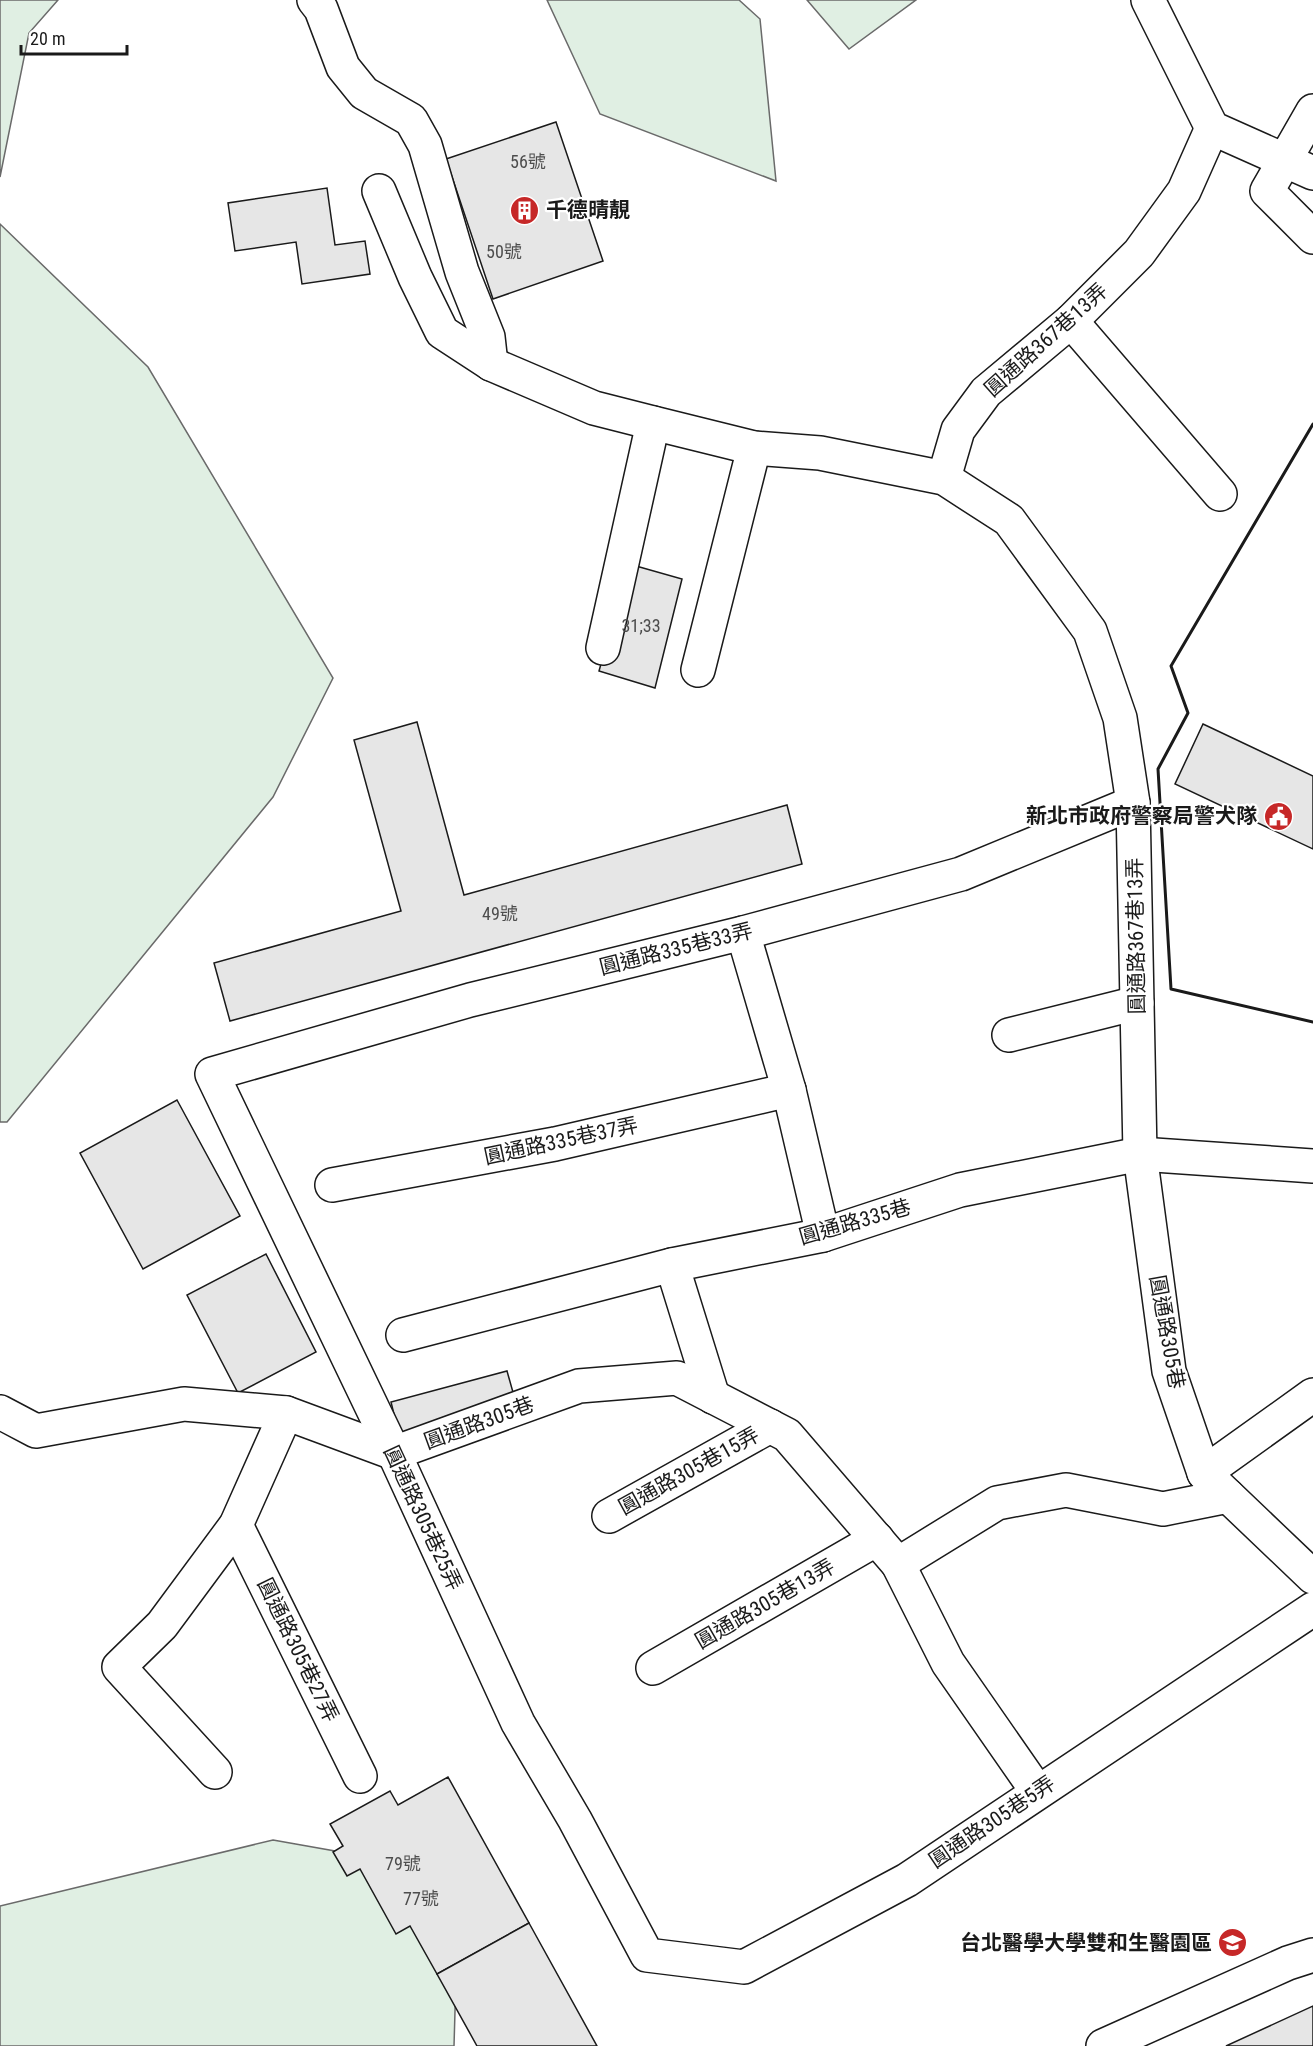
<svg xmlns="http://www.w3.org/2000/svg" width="1313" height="2046" font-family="'Roboto Condensed','Noto Sans TC',sans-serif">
<rect width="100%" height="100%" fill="#fff"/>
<g fill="#e0efe3" stroke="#6a6a6a" stroke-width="1.5">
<polygon points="0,0 58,0 29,33 0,177"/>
<polygon points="547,0 739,0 760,19 776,181 600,114"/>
<polygon points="807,0 916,0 849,49"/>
<polygon points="0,224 148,367 333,678 273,797 7,1122 0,1122"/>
<polygon points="273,1840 459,1873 454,2046 0,2046 0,1906"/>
</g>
<g fill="#e6e6e6" stroke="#1a1a1a" stroke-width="1.5">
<polygon points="556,122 603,261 493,299 446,159"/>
<polygon points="327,188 335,245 365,241 370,274 302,284 296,242 235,251 228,203"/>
<polygon points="629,564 682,579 655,688 599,671"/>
<polygon points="417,722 464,895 787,805 802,864 230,1021 214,963 401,911 354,740"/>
<polygon points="1203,724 1313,776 1313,849 1175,784"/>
<polygon points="177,1100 240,1216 143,1269 80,1153"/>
<polygon points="266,1254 316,1352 238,1393 187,1295"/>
<polygon points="507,1371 516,1403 400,1439 391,1402"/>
<polygon points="448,1777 529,1923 437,1974 410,1926 396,1934 360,1869 347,1876 333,1852 343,1846 330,1824 390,1791 398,1805"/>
<polygon points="529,1923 597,2046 477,2046 437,1974"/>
<polygon points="1313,2006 1313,2046 1226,2046"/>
</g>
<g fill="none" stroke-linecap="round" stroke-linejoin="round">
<defs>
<g id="minor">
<polyline points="314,0 321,9 343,67 364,93 411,120 425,145 462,272 488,337 491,364"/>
<polyline points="1148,0 1212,128 1313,173"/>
<polyline points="1313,111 1267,191 1313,237"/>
<polyline points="379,191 415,277 442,332 491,364 594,408 653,423 754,448 820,453 944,478 1009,520 1090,631 1120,718 1133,803 1140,1154 1169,1371 1204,1473 1313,1577"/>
<polyline points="1071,321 1220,494"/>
<polyline points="944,478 958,430 986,392 1071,321 1139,253 1184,191 1212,128"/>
<polyline points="603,648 653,423"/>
<polyline points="698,670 754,448"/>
<polyline points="1133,803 961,874 743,933 470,1000 212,1074 394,1453 518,1723 575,1820 647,1955 744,1967 907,1880 1313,1609"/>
<polyline points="743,933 789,1090 823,1235"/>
<polyline points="1009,1035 1137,1003"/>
<polyline points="332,1185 555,1144 789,1090"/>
<polyline points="672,1265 713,1397"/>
<polyline points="403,1335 672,1265 823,1235 960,1190 1140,1154 1313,1166"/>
<polyline points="0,1412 36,1431 184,1404 286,1413 394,1453 579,1386 677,1378 787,1435 898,1564 948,1663 1037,1791"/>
<polyline points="1204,1473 1313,1395"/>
<polyline points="609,1516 770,1426"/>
<polyline points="236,1525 360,1776"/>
<polyline points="898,1564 997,1503 1066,1490 1163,1509 1228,1496"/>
<polyline points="653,1668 877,1539"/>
<polyline points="215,1772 119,1667 162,1625 236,1525 286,1413"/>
<polyline points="1103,2046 1288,1963 1313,1955"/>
</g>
</defs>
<use href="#minor" stroke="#1a1a1a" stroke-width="36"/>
<use href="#minor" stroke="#fff" stroke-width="33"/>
<polyline stroke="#1a1a1a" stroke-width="3" points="1313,424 1171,666 1188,713 1158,769 1171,989 1313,1022"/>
</g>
<defs>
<symbol id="building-disc" viewBox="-11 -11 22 22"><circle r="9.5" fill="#c62828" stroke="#fff"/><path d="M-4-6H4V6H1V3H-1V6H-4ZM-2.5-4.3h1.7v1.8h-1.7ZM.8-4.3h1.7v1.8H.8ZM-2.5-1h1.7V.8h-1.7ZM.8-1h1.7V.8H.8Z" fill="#fff"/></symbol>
<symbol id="civic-disc" viewBox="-11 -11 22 22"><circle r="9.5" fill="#c62828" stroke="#fff"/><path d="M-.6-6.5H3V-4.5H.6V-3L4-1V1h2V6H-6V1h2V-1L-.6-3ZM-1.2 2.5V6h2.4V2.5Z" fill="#fff"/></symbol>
<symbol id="university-disc" viewBox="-11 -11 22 22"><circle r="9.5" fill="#c62828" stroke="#fff"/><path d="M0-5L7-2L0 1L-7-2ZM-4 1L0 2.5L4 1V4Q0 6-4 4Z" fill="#fff"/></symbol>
</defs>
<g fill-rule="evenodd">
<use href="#building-disc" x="508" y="194" width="33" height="33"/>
<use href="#civic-disc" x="1262" y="800" width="33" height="33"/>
<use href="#university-disc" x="1216" y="1926" width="33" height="33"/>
</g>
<g text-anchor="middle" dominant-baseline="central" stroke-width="4.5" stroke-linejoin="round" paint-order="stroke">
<g font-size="18" fill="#4d4d4d">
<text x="528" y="161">56號</text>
<text x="504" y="251">50號</text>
<text x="641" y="625">31;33</text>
<text x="500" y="913">49號</text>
<text x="403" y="1863">79號</text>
<text x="421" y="1898">77號</text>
</g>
<g font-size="21" font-weight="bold" fill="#1a1a1a" stroke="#fff" text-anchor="end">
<text x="546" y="210" text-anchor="start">千德晴靚</text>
<text x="1257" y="816">新北市政府警察局警犬隊</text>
<text x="1212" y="1943">台北醫學大學雙和生醫園區</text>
</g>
<g font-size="21" fill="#1a1a1a" stroke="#fff">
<text transform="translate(1046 340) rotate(-42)">圓通路367巷13弄</text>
<text transform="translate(1136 936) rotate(-91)">圓通路367巷13弄</text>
<text transform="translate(676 949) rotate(-14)">圓通路335巷33弄</text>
<text transform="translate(561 1141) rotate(-12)">圓通路335巷37弄</text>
<text transform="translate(855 1222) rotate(-16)">圓通路335巷</text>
<text transform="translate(1167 1332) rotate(80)">圓通路305巷</text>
<text transform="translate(479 1423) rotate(-20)">圓通路305巷</text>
<text transform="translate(689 1471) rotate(-29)">圓通路305巷15弄</text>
<text transform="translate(423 1518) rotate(65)">圓通路305巷25弄</text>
<text transform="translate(765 1604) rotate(-30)">圓通路305巷13弄</text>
<text transform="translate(298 1650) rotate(64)">圓通路305巷27弄</text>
<text transform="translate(992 1822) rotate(-34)">圓通路305巷5弄</text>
</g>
</g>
<path d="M21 45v9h106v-9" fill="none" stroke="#1a1a1a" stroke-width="3"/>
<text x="30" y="45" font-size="18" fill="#1a1a1a" stroke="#ffffff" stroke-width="4.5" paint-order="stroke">20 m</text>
</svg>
